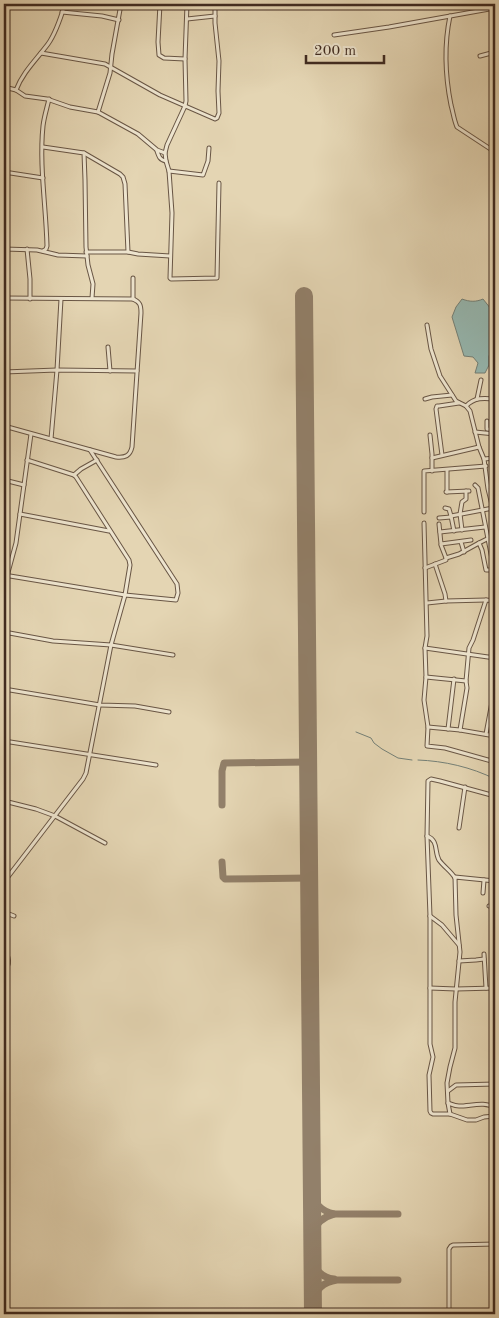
<svg xmlns="http://www.w3.org/2000/svg" width="499" height="1318" font-family="'Old Standard TT',serif">
<rect width="100%" height="100%" fill="#e4d5b3"/>
<filter id="stains"><feTurbulence type="fractalNoise" baseFrequency=".004" numOctaves="4"/><feColorMatrix values="0 0 0 0 .2 0 0 0 0 .09 0 0 0 0 .02 0 0 0 .5 -.17"/></filter>
<radialGradient id="worn" r=".72"><stop offset=".6" stop-color="#630" stop-opacity="0"/><stop offset="1" stop-color="#630" stop-opacity=".3"/></radialGradient>
<path fill="#96b8b1" stroke="#748077" d="M462,299C470,302 476,302 483,299L495,314V336L492,341L493,348L489,356V365L485,373H475L478,363L473,357L464,356L452,317L456,307Z"/>
<g fill="none" stroke-linecap="round" stroke-linejoin="round">
<g stroke="#748077" stroke-width="1">
<polyline points="356,732 371,738 374,743 382,749 398,758 412,760"/>
<path d="M418,760C444,761 471,767 495,779"/>
</g>
<g stroke="#92806a" stroke-width="7">
<polyline points="222,805 222,771 224,763 308,762"/>
<polyline points="222,862 223,877 225,879 309,878"/>
<path d="M312,1192C315,1204 321,1211 334,1214H398"/>
<path d="M313,1233C316,1223 323,1217 334,1214"/>
<path d="M313,1263C317,1272 324,1278 334,1279"/>
<path d="M313,1303C315,1289 323,1282 337,1280H398"/>
<polyline points="313,1310 315,1314"/>
</g>
<polyline stroke="#92806a" stroke-width="18" points="304,296 313,1314"/>
<defs>
<g id="minor">
<polyline points="160,4 158,42 159,55 164,58 185,59"/>
<polyline points="187,4 185,59 186,101 185,106 167,145 165,153 166,161 169,171 172,213 170,278 171,279 217,278 219,183"/>
<polyline points="62,12 102,16 119,20"/>
<polyline points="4,13 8,4"/>
<path d="M450,16C444,45 445,75 451,105C453,112 454,120 457,127L495,152"/>
<polyline points="187,19 215,16"/>
<polyline points="334,35 389,27 495,8"/>
<polyline points="41,53 105,64 160,95 215,119 217,118 219,113 218,91 219,61 215,23 215,4"/>
<polyline points="480,56 495,52"/>
<polyline points="4,87 16,90 25,96 47,99 70,107 98,112 110,73 112,54 121,4"/>
<path d="M16,90C23,72 36,60 48,44C56,33 61,17 65,4"/>
<polyline points="98,112 138,134 157,150 165,153"/>
<polyline points="43,147 84,153 85,180 86,247 88,265 93,284 92,298"/>
<path d="M157,151C159,157 160,160 166,161"/>
<polyline points="84,153 120,174 123,177 125,184 128,252"/>
<polyline points="169,171 203,175 208,161 209,148"/>
<polyline points="4,172 43,178"/>
<polyline points="4,249 37,250 58,255 87,256"/>
<polyline points="27,249 30,279 30,299"/>
<path d="M43,251L46,249L47,246C46,206 39,165 43,126C44,117 47,108 49,99"/>
<polyline points="86,252 128,252 138,254 170,256"/>
<path d="M4,298L133,299C140,302 141,305 141,313L132,447C130,456 125,458 116,457L4,426"/>
<polyline points="133,299 133,278"/>
<polyline points="427,325 431,349 440,376 456,401 466,406 470,411 479,447 484,459 488,489 495,517"/>
<polyline points="108,347 110,371"/>
<polyline points="4,372 57,370 137,371"/>
<polyline points="425,399 432,397 452,395"/>
<polyline points="477,399 481,380"/>
<path d="M466,406C475,397 484,398 495,399"/>
<polyline points="492,416 495,416"/>
<polyline points="487,421 487,429 495,430"/>
<polyline points="475,432 495,434"/>
<polyline points="430,435 432,454 432,471"/>
<polyline points="51,439 57,370 61,299"/>
<polyline points="442,455 436,409 437,406 439,406 459,403"/>
<polyline points="432,458 479,447"/>
<polyline points="484,459 495,458"/>
<polyline points="74,475 81,469 97,460"/>
<polyline points="4,480 24,485"/>
<polyline points="475,485 478,488 492,559 492,601"/>
<polyline points="446,492 469,491"/>
<polyline points="447,492 447,470"/>
<polyline points="445,508 449,509 451,516 454,531"/>
<polyline points="424,512 424,471 486,466"/>
<polyline points="20,514 109,531"/>
<polyline points="451,516 493,508"/>
<polyline points="439,518 451,517"/>
<polyline points="424,523 427,636 425,648 426,677 424,700 428,727 427,746 445,748 495,762"/>
<polyline points="439,524 441,544 471,540"/>
<polyline points="462,530 460,514 462,502 466,499 466,491"/>
<polyline points="440,532 485,527"/>
<polyline points="461,542 464,552"/>
<polyline points="479,543 482,550 486,570 492,570"/>
<polyline points="441,545 446,558"/>
<polyline points="435,564 445,594 446,601"/>
<polyline points="425,568 446,560 446,558 459,554 479,543 487,539"/>
<polyline points="4,575 125,595 176,600 178,593 177,584 90,450"/>
<polyline points="4,587 16,543 31,434"/>
<polyline points="427,603 446,601 486,600"/>
<polyline points="4,632 53,641 111,645 173,655"/>
<polyline points="425,648 495,658"/>
<polyline points="426,677 466,681"/>
<polyline points="4,689 100,705 135,706 169,712"/>
<polyline points="428,727 460,730 495,736"/>
<polyline points="448,729 454,679"/>
<polyline points="460,730 467,688 466,681 469,648 473,640 486,600 495,601"/>
<polyline points="486,734 492,702 492,681 495,676"/>
<polyline points="4,741 156,765"/>
<polyline points="495,796 440,781 431,779 428,781 427,836 430,916 430,1044 433,1057 429,1075 430,1111 431,1113 433,1114 450,1114 467,1120 476,1120 484,1117 495,1116"/>
<polyline points="4,801 36,809 55,816 105,843"/>
<polyline points="459,828 465,787"/>
<path d="M427,836C439,841 434,851 439,860C444,867 451,871 455,878"/>
<polyline points="4,882 83,779 86,773 111,645 125,595 130,565 129,560 76,477 74,475 27,460"/>
<polyline points="483,893 484,880"/>
<polyline points="489,906 495,907"/>
<polyline points="4,912 14,916"/>
<polyline points="430,916 442,925 459,945"/>
<path d="M4,950C9,956 11,965 4,970"/>
<polyline points="484,954 486,988"/>
<polyline points="459,961 476,960 484,959"/>
<polyline points="430,988 456,989 495,988"/>
<polyline points="448,1091 456,1085 495,1084"/>
<path d="M448,1103C451,1104 455,1106 459,1106C471,1106 485,1101 495,1108"/>
<polyline points="450,1114 448,1103 447,1083 450,1067 455,1048 455,1002 460,952 456,915 455,877 495,881"/>
<polyline points="449,1314 449,1249 451,1246 453,1245 495,1244"/>
</g>
</defs>
<use href="#minor" stroke="#695645" stroke-width="5"/>
<use href="#minor" stroke="#ede4ce" stroke-width="3"/>
</g>
<rect width="499" height="1318" fill="none" stroke="#e4d5b3" stroke-width="20"/>
<rect x="5" y="5" width="489" height="1308" fill="none" stroke="#402b20" stroke-width="2.5"/>
<rect x="10" y="10" width="479" height="1298" fill="none" stroke="#402b20"/>
<path d="M306 55v8h78v-8" fill="none" stroke="#402b20" stroke-width="2.5"/>
<text x="314" y="55" font-size="15" fill="#402b20" stroke="#ede4ce" stroke-width="4" paint-order="stroke">200 m</text>
<rect width="100%" height="100%" filter="url(#stains)"/>
<rect width="100%" height="100%" fill="url(#worn)"/>
</svg>
